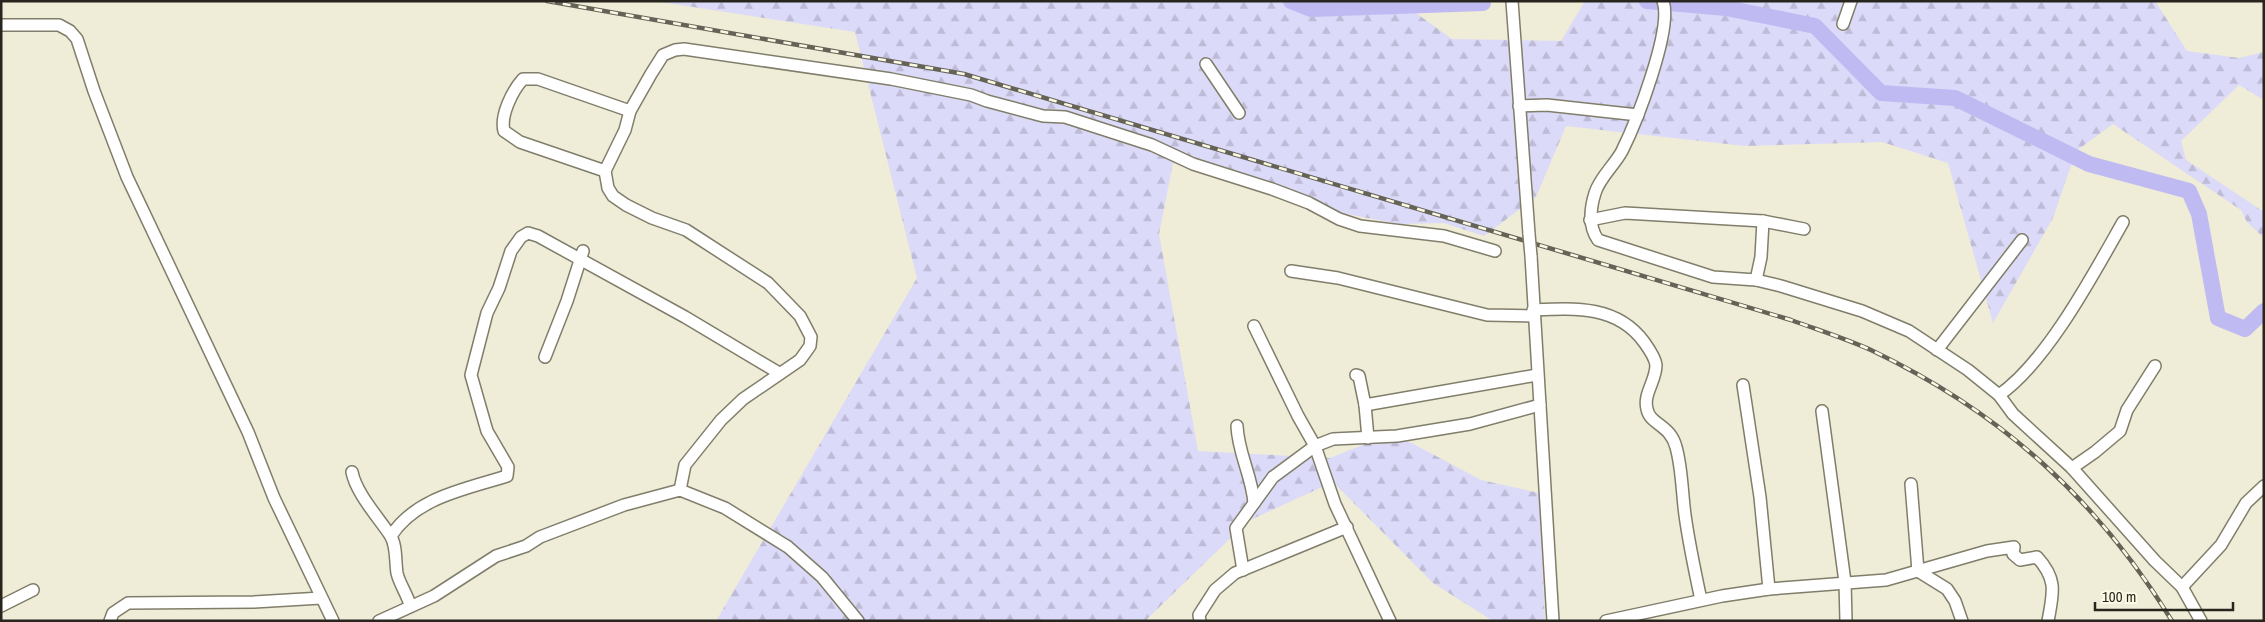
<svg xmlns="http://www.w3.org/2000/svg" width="2265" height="622" font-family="'Archivo Narrow',sans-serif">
<defs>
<pattern id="forest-firs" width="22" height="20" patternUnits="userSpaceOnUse" patternTransform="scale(1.25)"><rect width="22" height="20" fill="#dcdaf9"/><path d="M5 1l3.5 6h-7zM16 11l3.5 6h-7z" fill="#bdbbd5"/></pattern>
</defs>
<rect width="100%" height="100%" fill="#efecd7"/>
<polygon fill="url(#forest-firs)" points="654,1 1399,1 1452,39 1561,41 1585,1 2155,1 2187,51 2239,58 2264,52 2264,100 2239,85 2181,141 2186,160 2264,212 2264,238 2247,222 2241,210 2113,124 2076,151 2053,218 1993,323 1948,163 1882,142 1745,146 1566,126 1536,197 1484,236 1444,223 1399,224 1320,209 1173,163 1159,234 1198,451 1330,458 1370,442 1406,440 1481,480 1539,493 1545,621 1493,621 1433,583 1333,482 1248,521 1145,621 716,621 917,278 855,32"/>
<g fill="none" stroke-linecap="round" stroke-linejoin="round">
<g stroke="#bfbbf2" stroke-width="16">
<polyline points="1291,1 1311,9 1483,3"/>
<polyline points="1647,1 1726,8 1815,26 1881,93 1955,98 2089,164 2189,191 2199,214 2218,318 2245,329 2264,311"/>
</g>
<defs>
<g id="minor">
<polyline points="1512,1 1529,234"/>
<path d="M1663,1C1673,29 1636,123 1622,151C1614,166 1600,177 1595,193C1590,209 1588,226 1598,240L1713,277L1756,280L1781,286L1862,311L1909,331L1968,370L1999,395L2013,414L2072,468L2155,561L2182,587L2201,621"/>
<polyline points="1843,24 1851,1"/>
<polyline points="1,25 59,25 70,31 77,39 94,91 127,177 248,432 274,498 333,621"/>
<polyline points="1206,64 1239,113"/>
<polyline points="1519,106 1547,105 1638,115"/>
<path d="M605,171L520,142L504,131C500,116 512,91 523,79H538L630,111"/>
<polyline points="1590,220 1625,213 1763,221 1804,229"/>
<polyline points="1531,256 1553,621"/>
<polyline points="1291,271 1338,278 1487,315 1534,316"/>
<polyline points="1756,280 1761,257 1763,221"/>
<path d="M1533,310C1574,308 1617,305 1644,342C1649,349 1655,357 1656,365C1656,381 1643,394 1647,409C1650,425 1670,424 1676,447C1682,468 1682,493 1685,515C1689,544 1695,572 1701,600"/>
<polyline points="1254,326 1298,416 1315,446 1335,504 1390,621"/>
<polyline points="1937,350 2022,240"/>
<polyline points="545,357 567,301 583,251"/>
<polyline points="1356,375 1359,376 1365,405 1368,438"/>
<polyline points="1743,385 1760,497 1769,589"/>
<path d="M1999,395C2047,362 2094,273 2123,222"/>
<polyline points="1365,405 1537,375"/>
<polyline points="1822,411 1845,582 1846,621"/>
<path d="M1237,426C1238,453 1252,476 1254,503"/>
<polyline points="2072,468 2095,452 2120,431 2127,410 2155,366"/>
<path d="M352,472C356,493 378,517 390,535C397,545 395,561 397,573C399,583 407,594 410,605"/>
<polyline points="1911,484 1918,571 1947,589 1955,601 1962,621"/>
<polyline points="680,490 685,465 721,420 743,399 800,360 810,346 811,337 800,316 768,283 686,230 652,218 626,205 613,196 608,188 605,171 625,130 630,111 651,74 663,55 675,50 684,49 891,79 971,95 987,101 1043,116 1065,117 1152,145 1193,164 1272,189 1309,203 1339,219 1360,226 1444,236 1495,251"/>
<path d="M391,536C416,497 467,489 507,476L508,467L487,431L471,375L487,313L499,288L511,251L521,237L528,233L538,236L685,317L779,373"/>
<polyline points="1243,570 1236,528 1273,477 1315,446 1333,439 1397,436 1470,424 1540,405"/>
<polyline points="2182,587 2221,545 2246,503 2264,486"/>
<polyline points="1,606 33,590"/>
<polyline points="110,621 113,613 128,603 254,602 321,598"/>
<polyline points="379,621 434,596 496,556 526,546 540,537 624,505 680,490 725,508 788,547 822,577 858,621"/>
<polyline points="1200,621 1199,615 1215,590 1235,573 1347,527"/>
<path d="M1606,621L1722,596L1769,589L1886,580L1987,551L2014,547L2013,554L2020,560L2037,557C2058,580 2053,593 2048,621"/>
</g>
</defs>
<use href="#minor" stroke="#807d6a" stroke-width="14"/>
<use href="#minor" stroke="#fff" stroke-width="11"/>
<defs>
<path id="rail" d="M547,1L964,74L1791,320C1818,330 1847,339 1873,351C2002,413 2097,499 2172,621"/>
</defs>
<use href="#rail" stroke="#656357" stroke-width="4.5"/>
<use href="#rail" stroke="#fcf9e4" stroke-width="2.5" stroke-dasharray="8" stroke-linecap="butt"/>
<defs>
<polyline id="minor-bridge" points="1529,234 1531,256"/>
</defs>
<use href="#minor-bridge" stroke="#807d6a" stroke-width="14" stroke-linecap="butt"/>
<use href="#minor-bridge" stroke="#fff" stroke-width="11"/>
</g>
<rect width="2265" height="622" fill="none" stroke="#27251e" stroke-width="5"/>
<path d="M2095 602v8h138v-8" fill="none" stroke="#27251e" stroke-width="2.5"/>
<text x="2102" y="602" font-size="15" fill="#27251e" stroke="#fcf9e4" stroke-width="4" paint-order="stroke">100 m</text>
</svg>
